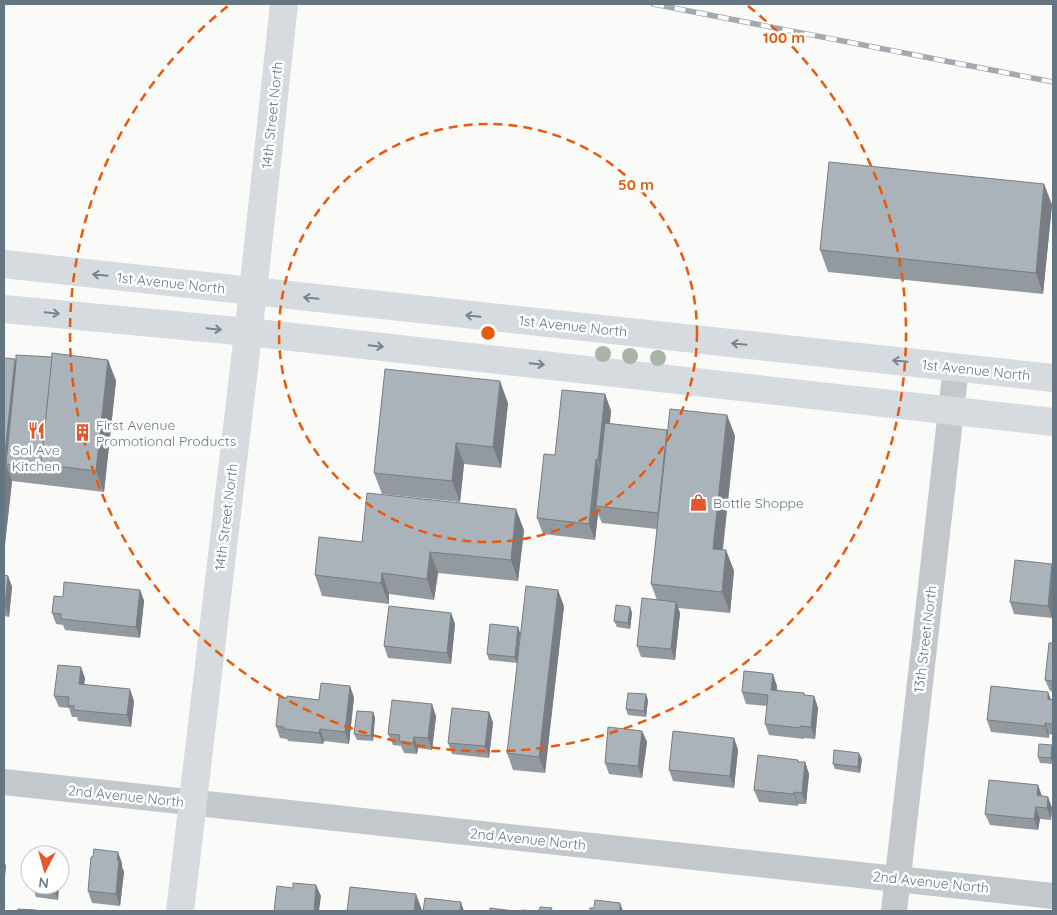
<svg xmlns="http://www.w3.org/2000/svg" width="1057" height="915" font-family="Quicksand,sans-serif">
<rect width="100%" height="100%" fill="#fafaf8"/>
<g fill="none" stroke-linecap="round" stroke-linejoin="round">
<g stroke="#c3c8cc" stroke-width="26">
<polyline points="4,782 1053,896"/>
<polyline points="894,911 956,367"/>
</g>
<g stroke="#d6dbdf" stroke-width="28">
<polyline points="4,264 1053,378"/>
<polyline points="4,309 248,332 1053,422"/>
<polyline points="180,911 253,292 284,4"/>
</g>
<defs>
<polyline id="rail" points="653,4 1053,82"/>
</defs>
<use href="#rail" stroke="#a2aab0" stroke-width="5.5"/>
<use href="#rail" stroke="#fff" stroke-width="4" stroke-dasharray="11" stroke-linecap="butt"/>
</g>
<g fill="#aab4a7">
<circle cx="603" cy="354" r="8"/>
<circle cx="630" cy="356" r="8"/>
<circle cx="658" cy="358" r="8"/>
</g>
<g fill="#929a9f">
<polygon points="1044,184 1052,205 1043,294 828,272 820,250"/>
<polygon points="52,357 108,360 116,381 104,492 12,481 5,544 4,544 4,358 16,363"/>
<polygon points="605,394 611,411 610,424 667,430 727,415 735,436 723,550 726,550 734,571 730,613 678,608 680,613 675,660 641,657 637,646 657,600 651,584 657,529 602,523 598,514 595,540 543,534 537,518 555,455"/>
<polygon points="508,403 501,468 464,464 460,502 382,494 374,473"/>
<polygon points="524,530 518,581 438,573 434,600 389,594 389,604 322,596 315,575 362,542"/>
<polygon points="1053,567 1053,608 1052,618 1014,614 1010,602"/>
<polygon points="4,575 8,576 12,587 9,617 4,616"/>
<polygon points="140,590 144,601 140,638 65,630 63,625 56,624 52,613 63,597"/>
<polygon points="564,606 545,773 513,770 507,753"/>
<polygon points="630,607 632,613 630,629 617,627 614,621"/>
<polygon points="451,613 455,624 451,664 388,658 384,646"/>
<polygon points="518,627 520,633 517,663 489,660 487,654"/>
<polygon points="1053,643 1053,692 1050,691 1045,680"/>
<polygon points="85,678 84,684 134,701 131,727 78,721 77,717 72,717 69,708 59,707 54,696"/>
<polygon points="777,686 777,691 804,693 805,695 814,696 818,708 815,739 804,738 804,739 769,735 765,724 767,706 746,704 742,692"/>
<polygon points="1048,692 1051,700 1053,700 1053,735 1049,734 1049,738 991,732 987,720"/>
<polygon points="354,697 349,744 324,741 323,744 288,741 287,739 280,738 276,726 287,698 319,700"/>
<polygon points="648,700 646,717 628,715 626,709"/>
<polygon points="373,712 375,718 373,741 357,740 354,734"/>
<polygon points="489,712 493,723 489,758 452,754 448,743"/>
<polygon points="436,716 432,750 418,748 417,754 404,753 401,746 393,745 388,734"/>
<polygon points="642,731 647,742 642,778 609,774 605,763"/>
<polygon points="734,738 738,750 734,788 673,781 669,770"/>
<polygon points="1052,745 1053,748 1053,764 1040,763 1038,757"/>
<polygon points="862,759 860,773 835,769 833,764"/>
<polygon points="798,762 805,762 809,774 806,804 798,804 798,806 759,802 754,790"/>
<polygon points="1038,785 1042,796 1048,797 1052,808 1051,820 1040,819 1038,830 990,825 985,814"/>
<polygon points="122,863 122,867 124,872 120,906 92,903 88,891"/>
<polygon points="35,885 59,885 58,900 36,897 34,891"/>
</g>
<g fill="#777d82">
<polygon points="1044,184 1052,205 1043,294 1036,273"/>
<polygon points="15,359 22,380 6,464 12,481 5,544 4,541 4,462"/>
<polygon points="108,360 116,381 104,492 96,471"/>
<polygon points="500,381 508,403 501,468 493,447"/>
<polygon points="605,394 611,411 604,476 598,460"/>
<polygon points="727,415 735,436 720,570 713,549"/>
<polygon points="456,443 464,464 460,502 452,481"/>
<polygon points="596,459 602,476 596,506 598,514 595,540 589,524"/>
<polygon points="516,509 524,530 518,581 511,560"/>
<polygon points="726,550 734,571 730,613 722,592"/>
<polygon points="430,552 438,573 434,600 427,579"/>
<polygon points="1052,564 1053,567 1053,608 1052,618 1048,606"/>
<polygon points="382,573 389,594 389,604 381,583"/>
<polygon points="8,576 12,587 9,617 5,605"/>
<polygon points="140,590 144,601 140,638 136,627"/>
<polygon points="558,590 564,606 545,773 539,757"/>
<polygon points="676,602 680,613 675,660 671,649"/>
<polygon points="630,607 632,613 630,629 628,623"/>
<polygon points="451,613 455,624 451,664 447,653"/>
<polygon points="518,627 520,633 517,663 515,657"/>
<polygon points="81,667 85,678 83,695 79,684"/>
<polygon points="773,674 777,686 776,702 771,690"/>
<polygon points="350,686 354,697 349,744 345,732"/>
<polygon points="130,689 134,701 131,727 127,715"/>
<polygon points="1048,692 1052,703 1048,699"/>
<polygon points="646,694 648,700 646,717 644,711"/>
<polygon points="814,696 818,708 815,739 811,727"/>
<polygon points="432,704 436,716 432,750 428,738"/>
<polygon points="373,712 375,718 373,741 371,736"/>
<polygon points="489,712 493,723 489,758 485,746"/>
<polygon points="1045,723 1049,734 1049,738 1045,726"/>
<polygon points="320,729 324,741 323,744 319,733"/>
<polygon points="642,731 647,742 642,778 638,766"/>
<polygon points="414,737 418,748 417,754 413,743"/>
<polygon points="734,738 738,750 734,788 730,776"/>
<polygon points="1052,745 1053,748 1053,764 1051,758"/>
<polygon points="859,753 862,759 860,773 858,767"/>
<polygon points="805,762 809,774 806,804 802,793"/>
<polygon points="1038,785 1042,797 1037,795"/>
<polygon points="794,792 798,804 798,806 794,794"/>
<polygon points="1048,797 1052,808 1051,820 1047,808"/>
<polygon points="1036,807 1040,819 1038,830 1034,819"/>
<polygon points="118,852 122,863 122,867 124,872 120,906 116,894"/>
<polygon points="4,860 6,866 4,889"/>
<polygon points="60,860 62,864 60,879"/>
<polygon points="57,885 59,885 58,900 56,894"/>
<polygon points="316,885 321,896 319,911 314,911"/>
<polygon points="416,894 422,910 422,911 414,911"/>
<polygon points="461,902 464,911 460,911"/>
<polygon points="620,903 623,911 620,911"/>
</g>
<g fill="#aab3b9" stroke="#777d82">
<polygon points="829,162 1044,184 1036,273 820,250"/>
<polygon points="52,353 108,360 96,471 41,464"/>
<polygon points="16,355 52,357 41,464 43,468 6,464 16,363"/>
<polygon points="4,358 15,359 4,462"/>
<polygon points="385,369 500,381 493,447 456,443 452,481 374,473"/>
<polygon points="562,390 605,394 598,460 596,459 589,524 537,518 544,454 555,455"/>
<polygon points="670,409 727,415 713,549 726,550 722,592 651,584"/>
<polygon points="605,423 667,430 658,513 596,506"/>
<polygon points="367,493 516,509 511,560 430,552 427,579 382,573 381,583 315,575 319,537 362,542"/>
<polygon points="1015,560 1052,564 1048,606 1010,602"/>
<polygon points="4,575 8,576 5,605 4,605"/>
<polygon points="64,582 140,590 136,627 61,619 61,614 52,613 54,596 63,597"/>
<polygon points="526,586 558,590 539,757 507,753"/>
<polygon points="642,598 676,602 671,649 637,646"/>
<polygon points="616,605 630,607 628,623 614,621"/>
<polygon points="389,606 451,613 447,653 384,646"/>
<polygon points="490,624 518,627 515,657 487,654"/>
<polygon points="1049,643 1053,643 1053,681 1045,680"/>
<polygon points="58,665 81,667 79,684 130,689 127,715 74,710 74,706 68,705 69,697 54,696"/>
<polygon points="744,671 773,674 771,690 804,693 804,695 814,696 811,727 800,726 800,728 765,724 768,695 742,692"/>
<polygon points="321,683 350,686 345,732 320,729 319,733 284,729 284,727 276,726 279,697 287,698 287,696 319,700"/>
<polygon points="991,686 1048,692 1048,699 1053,700 1053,724 1045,723 1045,726 987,720"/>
<polygon points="628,693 646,694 644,711 626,709"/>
<polygon points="392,700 432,704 428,738 414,737 413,743 399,741 400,735 388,734"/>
<polygon points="452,708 489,712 485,746 448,743"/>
<polygon points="357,711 373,712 371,736 354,734"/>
<polygon points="608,727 642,731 638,766 605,763"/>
<polygon points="673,731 734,738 730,776 669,770"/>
<polygon points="1039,744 1052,745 1051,758 1038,757"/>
<polygon points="834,750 859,753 858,767 833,764"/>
<polygon points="758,755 798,760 798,762 805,762 802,793 794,792 794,794 754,790"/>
<polygon points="989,780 1038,785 1037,795 1048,797 1047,808 1036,807 1034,819 985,814"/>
<polygon points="94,849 118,852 117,860 119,860 116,894 88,891 91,857 93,857"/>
<polygon points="293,883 316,885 314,911 274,911 277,886 293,888"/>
<polygon points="35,885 57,885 56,894 34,891"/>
<polygon points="350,887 416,894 414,911 347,911"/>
<polygon points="425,898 461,902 460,911 423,911"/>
<polygon points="595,900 620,903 620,911 590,911 590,908 594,908"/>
<polygon points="540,907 552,908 551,911 539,911"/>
<polygon points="490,908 514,911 490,911"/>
<polygon points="18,909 36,910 36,911 17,911"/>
<polygon points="522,910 535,911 522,911"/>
</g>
<defs><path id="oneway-shaft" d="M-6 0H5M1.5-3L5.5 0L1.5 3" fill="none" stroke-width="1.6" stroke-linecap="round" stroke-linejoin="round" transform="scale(1.25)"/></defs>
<g stroke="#768591">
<use href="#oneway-shaft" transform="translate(100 275) rotate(-174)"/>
<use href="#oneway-shaft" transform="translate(311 298) rotate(-174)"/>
<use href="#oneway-shaft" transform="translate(52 313) rotate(6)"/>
<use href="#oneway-shaft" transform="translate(473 316) rotate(-174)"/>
<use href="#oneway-shaft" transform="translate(214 329) rotate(6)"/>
<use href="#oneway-shaft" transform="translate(739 344) rotate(-174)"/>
<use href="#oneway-shaft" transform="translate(376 346) rotate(6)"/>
<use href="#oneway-shaft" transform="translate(900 361) rotate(-174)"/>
<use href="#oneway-shaft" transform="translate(537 364) rotate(6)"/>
</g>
<g fill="none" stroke="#e8590c" stroke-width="2.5" stroke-dasharray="9 6">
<circle cx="488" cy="333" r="209"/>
<path d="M748 6A418 418 0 1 1 228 6"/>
</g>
<defs>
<symbol id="restaurant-bare" viewBox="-9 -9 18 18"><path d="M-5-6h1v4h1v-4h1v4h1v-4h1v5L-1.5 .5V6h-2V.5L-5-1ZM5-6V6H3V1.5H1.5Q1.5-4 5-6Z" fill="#e4572e" stroke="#fff" stroke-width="2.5" paint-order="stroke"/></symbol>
<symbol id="building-bare" viewBox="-9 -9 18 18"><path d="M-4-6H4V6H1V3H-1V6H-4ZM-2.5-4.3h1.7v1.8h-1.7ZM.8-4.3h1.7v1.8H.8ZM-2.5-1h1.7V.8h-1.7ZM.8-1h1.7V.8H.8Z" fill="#e4572e" stroke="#fff" stroke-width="2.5" paint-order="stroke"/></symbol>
<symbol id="shop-bare" viewBox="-9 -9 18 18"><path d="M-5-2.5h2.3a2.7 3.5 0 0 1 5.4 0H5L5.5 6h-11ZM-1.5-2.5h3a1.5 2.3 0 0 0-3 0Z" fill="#e4572e" stroke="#fff" stroke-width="2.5" paint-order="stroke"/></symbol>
</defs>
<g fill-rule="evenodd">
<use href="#restaurant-bare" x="24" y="418" width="25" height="25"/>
<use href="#building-bare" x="70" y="420" width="25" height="25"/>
<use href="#shop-bare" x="686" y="490" width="25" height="25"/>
</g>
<g text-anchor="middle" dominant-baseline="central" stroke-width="5" stroke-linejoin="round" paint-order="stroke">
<g font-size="14" fill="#657683" stroke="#fff">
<text transform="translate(272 115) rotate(-84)">14th Street North</text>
<text transform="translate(171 283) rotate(6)">1st Avenue North</text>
<text transform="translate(573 326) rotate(6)">1st Avenue North</text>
<text transform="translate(976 370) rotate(6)">1st Avenue North</text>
<text transform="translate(226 517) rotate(-83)">14th Street North</text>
<text transform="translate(925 639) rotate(-83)">13th Street North</text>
<text transform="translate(126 796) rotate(6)">2nd Avenue North</text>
<text transform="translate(528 839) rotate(6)">2nd Avenue North</text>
<text transform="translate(931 882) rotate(6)">2nd Avenue North</text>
</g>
<g font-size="14" fill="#657683" stroke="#fff" text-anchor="start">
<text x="96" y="425">First Avenue<tspan x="96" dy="16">Promotional Products</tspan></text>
<text x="36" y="450" text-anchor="middle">Sol Ave<tspan x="36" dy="16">Kitchen</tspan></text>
<text x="713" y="503">Bottle Shoppe</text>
</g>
</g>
<circle cx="488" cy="333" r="8" fill="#e8590c" stroke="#fff" stroke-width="2.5"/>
<g font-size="15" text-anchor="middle" font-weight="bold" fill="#e8590c" stroke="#fff" stroke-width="5" stroke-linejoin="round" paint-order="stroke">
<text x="784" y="43">100 m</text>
<text x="636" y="190">50 m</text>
</g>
<rect width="1057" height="915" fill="none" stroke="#657683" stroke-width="10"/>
<g transform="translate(45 870) rotate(186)"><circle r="24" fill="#ffffff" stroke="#c1c8cd"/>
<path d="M0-4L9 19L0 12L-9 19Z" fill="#e4572e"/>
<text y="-8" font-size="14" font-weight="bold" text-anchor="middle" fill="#657683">N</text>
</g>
</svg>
